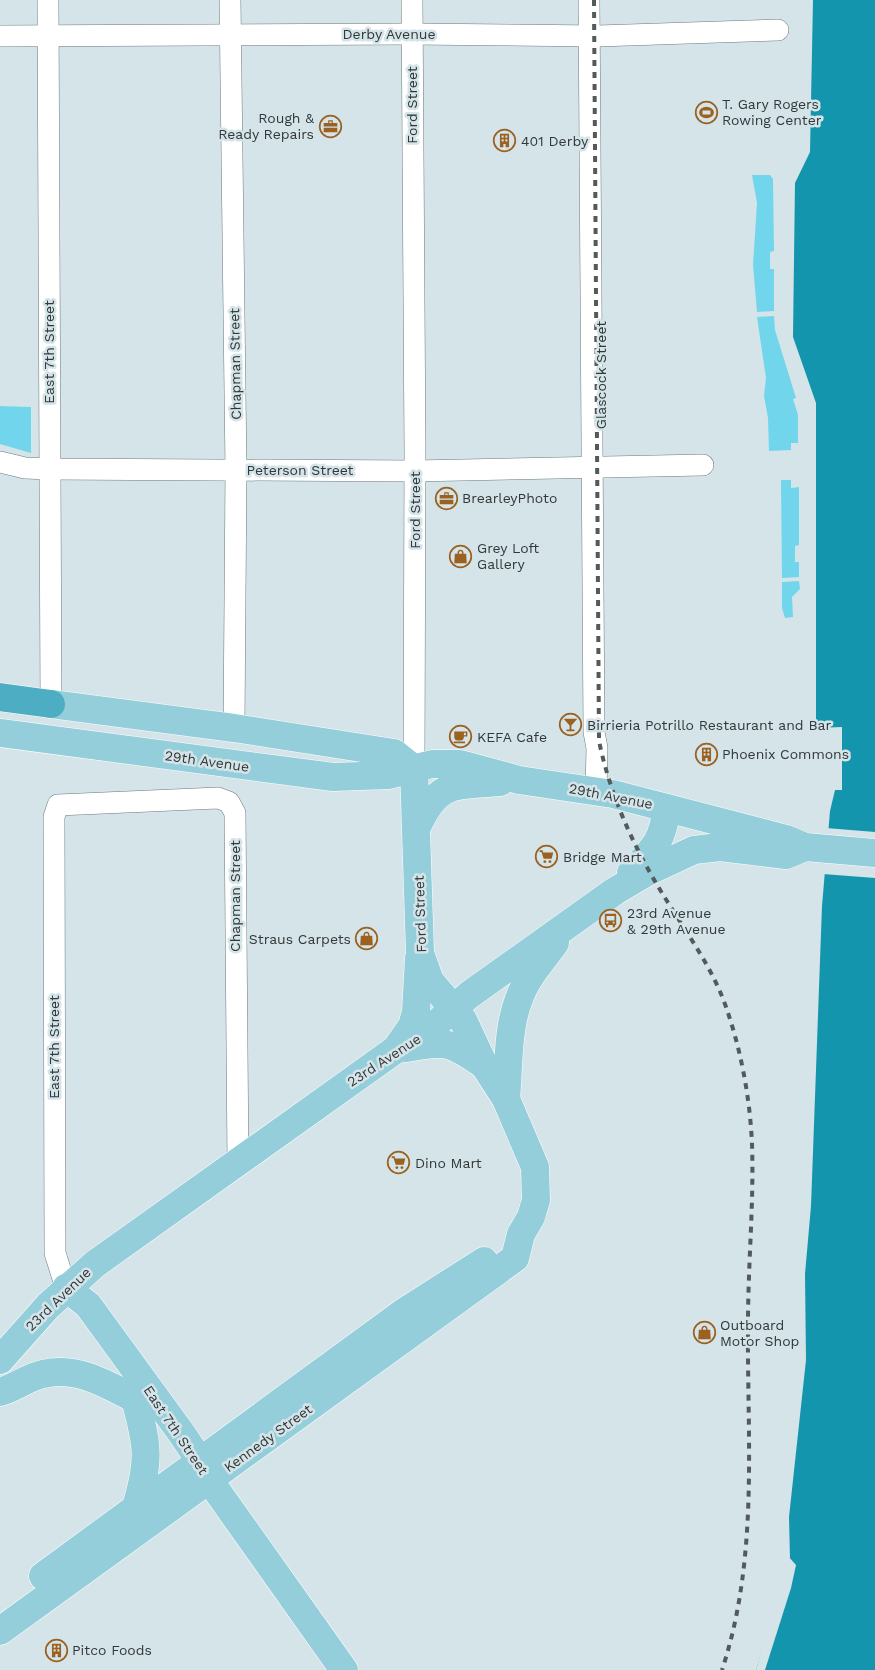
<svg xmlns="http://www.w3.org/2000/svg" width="875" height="1670" font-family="'Work Sans',sans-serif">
<rect width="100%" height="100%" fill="#d4e4e8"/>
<g fill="#71d6ec">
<polygon points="752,175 770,175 773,179 774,251 770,252 770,269 774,269 774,311 757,312 753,265 757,203"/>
<polygon points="774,316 775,330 796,398 793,399 798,415 798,443 791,443 791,450 769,451 768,418 764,396 766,378 757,317"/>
<polygon points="0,406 31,407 31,453 0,444"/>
<polygon points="781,480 791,480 791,488 799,487 799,545 795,546 795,562 799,562 799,577 782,578"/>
<polygon points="799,581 800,589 792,597 793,617 785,618 782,608 782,582"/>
</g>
<polygon fill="#1396ad" points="813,0 875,0 875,1670 756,1670 790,1559 789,1517 806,1360 805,1274 811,1206 822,906 830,811 835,790 842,790 842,727 816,728 816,403 793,337 795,183 810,152"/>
<g fill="#d4e4e8">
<polygon points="826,828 875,832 875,878 823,874"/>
<polygon points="788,1556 796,1565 791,1588 765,1670 756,1670"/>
</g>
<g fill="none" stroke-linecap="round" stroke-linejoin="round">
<defs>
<g id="minor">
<polyline points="48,0 51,704"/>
<polyline points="230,0 236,470 234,728"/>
<polyline points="412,0 415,452 414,769"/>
<polyline points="589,0 594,732 597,748 596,792"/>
<polyline points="0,36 412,34 598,36 778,30"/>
<polyline points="0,462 25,468 50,469 415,471 703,465"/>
<polyline points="66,1288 55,1253 54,817 58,805 218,798 229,802 235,813 238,1164"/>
</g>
<g id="major">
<polyline points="51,704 234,728 394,753 414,769"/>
<polyline points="0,733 333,777 389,775 432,764 460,764 519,780 613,794 786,839 805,847 875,853"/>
<path d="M417,827C438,780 455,786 500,782"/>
<path d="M631,873C654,848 662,843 667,808"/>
<path d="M406,1048C446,1040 451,1042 484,1065"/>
<polyline points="396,1049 412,1026 416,1012 419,958"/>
<path d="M506,1099C509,1067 507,1029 519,999C526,978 543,960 555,943"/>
<polyline points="66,1288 88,1305 182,1434 200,1461 210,1481 344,1670"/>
<polyline points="0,1360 48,1306 95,1264 395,1050 428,1031 469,995 615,891 649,871 694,850 720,847 786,855 805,847"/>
<path d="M0,1392C15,1388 28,1377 43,1374C77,1366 106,1384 135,1399C148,1446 150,1460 136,1507"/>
<polyline points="43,1576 404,1312 484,1261"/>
<polyline points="0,1631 515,1258 521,1234 531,1217 536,1200 535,1167 506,1099 484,1065 463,1020 430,981 420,953 414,769"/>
</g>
<polyline id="highway" points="0,697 51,704"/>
</defs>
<use href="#minor" stroke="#6c7a7d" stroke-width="22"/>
<use href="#major" stroke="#fff" stroke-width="29"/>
<use href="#highway" stroke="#fff" stroke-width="29"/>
<use href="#minor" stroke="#fff" stroke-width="21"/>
<use href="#major" stroke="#94ceda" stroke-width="28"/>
<use href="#highway" stroke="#4dadc2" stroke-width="28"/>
<path stroke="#525a5b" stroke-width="4" stroke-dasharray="6 6" stroke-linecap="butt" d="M594,0L599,741C611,799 636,852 667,901C688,935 713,969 726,1007C741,1050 750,1098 752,1144C754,1204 748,1264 748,1324C747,1440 759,1558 722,1670"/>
</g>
<defs>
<symbol id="stadium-ring" viewBox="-11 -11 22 22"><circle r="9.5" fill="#d4e4e8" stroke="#9b6120" stroke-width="1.5"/><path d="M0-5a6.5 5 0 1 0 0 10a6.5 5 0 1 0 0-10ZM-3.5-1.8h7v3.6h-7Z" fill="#9b6120"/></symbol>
<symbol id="office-ring" viewBox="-11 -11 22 22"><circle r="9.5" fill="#d4e4e8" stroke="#9b6120" stroke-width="1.5"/><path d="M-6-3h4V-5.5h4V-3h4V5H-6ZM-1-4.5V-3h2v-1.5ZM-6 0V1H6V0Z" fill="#9b6120"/></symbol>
<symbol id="building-ring" viewBox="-11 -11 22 22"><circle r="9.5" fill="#d4e4e8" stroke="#9b6120" stroke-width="1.5"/><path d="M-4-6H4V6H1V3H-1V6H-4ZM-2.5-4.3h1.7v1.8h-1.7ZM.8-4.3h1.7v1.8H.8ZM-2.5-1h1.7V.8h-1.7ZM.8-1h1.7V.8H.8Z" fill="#9b6120"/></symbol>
<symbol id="shop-ring" viewBox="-11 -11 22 22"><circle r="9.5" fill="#d4e4e8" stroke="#9b6120" stroke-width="1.5"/><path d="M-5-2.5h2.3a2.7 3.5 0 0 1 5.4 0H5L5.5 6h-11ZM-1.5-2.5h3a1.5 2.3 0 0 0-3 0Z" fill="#9b6120"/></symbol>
<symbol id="bar-ring" viewBox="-11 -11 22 22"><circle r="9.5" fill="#d4e4e8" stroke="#9b6120" stroke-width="1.5"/><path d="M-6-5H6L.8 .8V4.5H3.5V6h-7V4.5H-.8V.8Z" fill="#9b6120"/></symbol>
<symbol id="cafe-ring" viewBox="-11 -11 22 22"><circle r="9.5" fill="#d4e4e8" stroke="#9b6120" stroke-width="1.5"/><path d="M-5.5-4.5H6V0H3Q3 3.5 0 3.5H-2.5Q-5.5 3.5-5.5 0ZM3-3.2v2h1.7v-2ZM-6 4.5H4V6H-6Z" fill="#9b6120"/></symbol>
<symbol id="supermarket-ring" viewBox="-11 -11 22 22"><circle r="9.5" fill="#d4e4e8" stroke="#9b6120" stroke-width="1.5"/><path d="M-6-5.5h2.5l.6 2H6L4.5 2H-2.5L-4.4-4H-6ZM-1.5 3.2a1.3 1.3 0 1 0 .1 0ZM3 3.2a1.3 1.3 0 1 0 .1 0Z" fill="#9b6120"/></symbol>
<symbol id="bus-ring" viewBox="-11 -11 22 22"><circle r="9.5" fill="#d4e4e8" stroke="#9b6120" stroke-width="1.5"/><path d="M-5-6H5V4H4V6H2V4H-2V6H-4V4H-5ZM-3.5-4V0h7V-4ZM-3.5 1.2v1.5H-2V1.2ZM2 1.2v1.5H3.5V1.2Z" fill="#9b6120"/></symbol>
</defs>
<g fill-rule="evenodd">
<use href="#stadium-ring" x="694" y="100" width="25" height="25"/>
<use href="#office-ring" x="318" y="114" width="25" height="25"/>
<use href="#building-ring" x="492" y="128" width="25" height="25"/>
<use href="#office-ring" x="434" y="486" width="25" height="25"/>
<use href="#shop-ring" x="448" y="544" width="25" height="25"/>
<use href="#bar-ring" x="558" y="712" width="25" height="25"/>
<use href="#cafe-ring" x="448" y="724" width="25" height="25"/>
<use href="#building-ring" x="694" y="742" width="25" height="25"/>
<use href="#supermarket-ring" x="534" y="844" width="25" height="25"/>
<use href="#bus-ring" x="598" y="908" width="25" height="25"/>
<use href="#shop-ring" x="354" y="926" width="25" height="25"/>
<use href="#supermarket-ring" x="386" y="1150" width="25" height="25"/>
<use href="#shop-ring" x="692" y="1320" width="25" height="25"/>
<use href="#building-ring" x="44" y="1638" width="25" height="25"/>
</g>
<g text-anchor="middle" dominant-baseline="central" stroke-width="5" stroke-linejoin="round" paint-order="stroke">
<g font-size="14" fill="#323839" stroke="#d4e4e8">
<text x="389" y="34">Derby Avenue</text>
<text transform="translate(412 105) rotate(-90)">Ford Street</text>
<text transform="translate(49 352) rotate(-90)">East 7th Street</text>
<text transform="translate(235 364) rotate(-91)">Chapman Street</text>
<text transform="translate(601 375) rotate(-90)">Glascock Street</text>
<text x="300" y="470">Peterson Street</text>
<text transform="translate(415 510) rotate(-90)">Ford Street</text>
<text transform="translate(207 761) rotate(8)">29th Avenue</text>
<text transform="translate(611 796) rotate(11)">29th Avenue</text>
<text transform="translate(235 896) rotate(-90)">Chapman Street</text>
<text transform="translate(420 914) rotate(-92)">Ford Street</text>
<text transform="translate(54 1047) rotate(-90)">East 7th Street</text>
<text transform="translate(384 1060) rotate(-33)">23rd Avenue</text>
<text transform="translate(58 1299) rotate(-44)">23rd Avenue</text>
<text transform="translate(176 1430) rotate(56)">East 7th Street</text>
<text transform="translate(268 1438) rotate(-36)">Kennedy Street</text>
</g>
<g font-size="14" fill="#323839" stroke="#d4e4e8" text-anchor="start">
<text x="722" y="104">T. Gary Rogers<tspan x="722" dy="16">Rowing Center</tspan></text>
<text x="314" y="118" text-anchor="end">Rough &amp;<tspan x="314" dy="16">Ready Repairs</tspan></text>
<text x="521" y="141">401 Derby</text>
<text x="462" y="498">BrearleyPhoto</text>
<text x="477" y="548">Grey Loft<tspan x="477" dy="16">Gallery</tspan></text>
<text x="587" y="725">Birrieria Potrillo Restaurant and Bar</text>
<text x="477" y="737">KEFA Cafe</text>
<text x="722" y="754">Phoenix Commons</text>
<text x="563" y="857">Bridge Mart</text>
<text x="627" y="913">23rd Avenue<tspan x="627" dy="16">&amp; 29th Avenue</tspan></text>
<text x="351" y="939" text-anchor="end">Straus Carpets</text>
<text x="415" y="1163">Dino Mart</text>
<text x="720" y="1325">Outboard<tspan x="720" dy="16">Motor Shop</tspan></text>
<text x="72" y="1650">Pitco Foods</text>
</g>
</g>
</svg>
